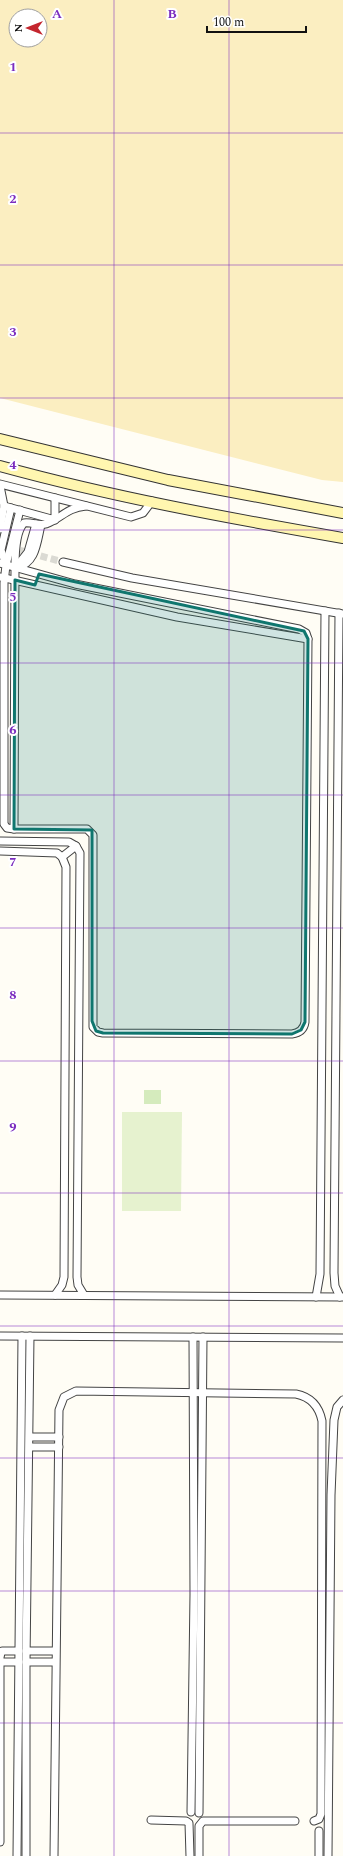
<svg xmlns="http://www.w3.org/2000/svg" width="343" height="1856" font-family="Spectral,serif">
<rect width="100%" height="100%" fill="#fffdf5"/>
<rect fill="#d5ebbd" x="144" y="1090" width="17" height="14"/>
<path fill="#fbeec1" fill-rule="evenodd" d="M0,0H343V482L322,480L0,398ZM16,16H40V40H16Z"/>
<polygon fill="#e6f2cf" points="122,1112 182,1112 181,1211 122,1211"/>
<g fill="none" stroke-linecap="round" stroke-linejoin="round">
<polyline stroke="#dbdad3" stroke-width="7" stroke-dasharray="7 3.5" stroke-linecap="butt" points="0,545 63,562"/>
<defs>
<g id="street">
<polyline points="0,484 131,517 143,513 152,501"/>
<polyline points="0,486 4,506 0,529"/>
<polyline points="4,506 55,520 55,498"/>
<polyline points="63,562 132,578 343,614"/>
<path d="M0,563L75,584L299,629L306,633L308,639L305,1022C304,1029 299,1033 292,1034L103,1033L98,1032L93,1027V835L87,829H14L7,828L4,824V583L6,565L20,510"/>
<polyline points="6,565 1,550 11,508"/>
<polyline points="17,566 28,552 36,524"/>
<path d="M17,567C36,564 37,541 41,525"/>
<polyline points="0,577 177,617 308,639"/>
<polyline points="339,613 334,1273 335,1286 340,1297"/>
<path d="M14,829L15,567C15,555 15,532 24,523C32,522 39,526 46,524C62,518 66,508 86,506"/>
<polyline points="0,841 69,842 76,846 80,853 77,1277 78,1285 84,1295"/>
<polyline points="0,851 57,853 62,857 66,867 64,1277 62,1285 55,1295"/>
<polyline points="62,857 76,846"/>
<polyline points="0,1295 343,1297"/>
<polyline points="316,1297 320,1274 325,611"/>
<polyline points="0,1336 343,1338"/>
<polyline points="30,1437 59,1437"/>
<polyline points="30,1447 59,1447"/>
<polyline points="26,1651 55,1651"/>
<polyline points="0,1656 0,1842"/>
<polyline points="0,1656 2,1651 18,1651"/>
<polyline points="0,1662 18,1662"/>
<polyline points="26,1662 55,1662"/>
<polyline points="191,1812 194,1594 193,1337"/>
<polyline points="199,1813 203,1337"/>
<polyline points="151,1820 186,1821 189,1823 190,1856"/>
<polyline points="17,1856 22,1336"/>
<polyline points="26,1856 26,1662 30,1336"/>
<path d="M54,1856L59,1410L64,1397L76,1391L296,1394C311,1397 319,1406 322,1421L321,1814L319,1819L314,1821"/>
<polyline points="199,1856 199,1826 203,1821 295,1821"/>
<polyline points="319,1856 319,1831"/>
<polyline points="328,1856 331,1495 334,1420 337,1407 343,1400"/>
</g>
<g id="secondary">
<polyline points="0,439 168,480 343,513"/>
<path d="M0,466C113,497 228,518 343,538"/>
</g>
</defs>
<use href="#street" stroke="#444" stroke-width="9"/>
<use href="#secondary" stroke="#333" stroke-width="12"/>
<use href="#street" stroke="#fff" stroke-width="7"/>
<use href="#secondary" stroke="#fff6b0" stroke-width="10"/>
</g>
<path fill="#0f766e" fill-opacity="0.2" stroke="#0f766e" stroke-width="3" stroke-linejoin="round" d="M39,574L304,631L308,639L305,1022L301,1030L292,1034L103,1033L96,1031L92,1021V830L14,829L15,580L35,585Z"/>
<path fill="none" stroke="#7b2cbf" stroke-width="1" stroke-opacity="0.55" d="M114,0V1856M229,0V1856M0,133H343M0,265H343M0,398H343M0,530H343M0,663H343M0,795H343M0,928H343M0,1061H343M0,1193H343M0,1326H343M0,1458H343M0,1591H343M0,1723H343"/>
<g font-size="13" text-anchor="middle" font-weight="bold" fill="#7b2cbf" stroke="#fff" stroke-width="4" stroke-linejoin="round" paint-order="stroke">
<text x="57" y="18">A</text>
<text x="172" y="18">B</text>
<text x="13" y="71">1</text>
<text x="13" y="203">2</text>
<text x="13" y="336">3</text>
<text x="13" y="469">4</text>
<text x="13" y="601">5</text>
<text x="13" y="734">6</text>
<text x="13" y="866">7</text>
<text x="13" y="999">8</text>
<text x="13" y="1131">9</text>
</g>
<g transform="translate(28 28) rotate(270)"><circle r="19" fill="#ffffff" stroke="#a0a0a0"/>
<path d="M0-3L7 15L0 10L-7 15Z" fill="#c4262e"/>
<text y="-6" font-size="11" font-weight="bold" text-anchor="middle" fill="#111111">N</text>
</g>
<path d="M207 26v6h99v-6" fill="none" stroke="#111111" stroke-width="2"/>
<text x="213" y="26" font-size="12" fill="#111111" stroke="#ffffff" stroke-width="3" paint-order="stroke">100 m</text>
</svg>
